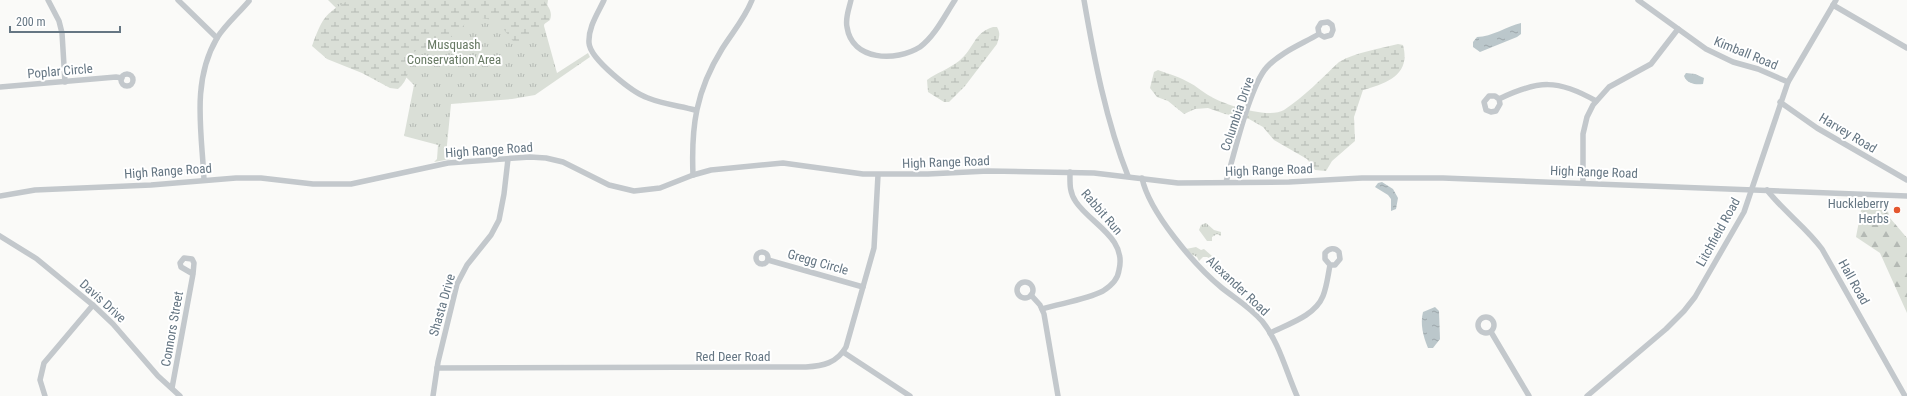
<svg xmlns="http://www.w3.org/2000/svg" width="1907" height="396" font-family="'Roboto Condensed',sans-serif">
<defs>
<pattern id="grass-tufts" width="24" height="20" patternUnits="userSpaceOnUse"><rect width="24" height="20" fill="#dadfd7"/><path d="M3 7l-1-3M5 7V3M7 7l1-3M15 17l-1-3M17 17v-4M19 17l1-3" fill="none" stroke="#b4b9b4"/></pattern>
<pattern id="forest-firs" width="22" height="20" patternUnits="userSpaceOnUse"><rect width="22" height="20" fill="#dadfd7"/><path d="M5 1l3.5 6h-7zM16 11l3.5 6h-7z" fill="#b4b9b4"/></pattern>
<pattern id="wetland-marsh" width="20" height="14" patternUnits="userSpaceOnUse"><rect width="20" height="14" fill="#dadfd7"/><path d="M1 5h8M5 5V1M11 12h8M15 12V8" fill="none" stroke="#b4b9b4"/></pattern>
<pattern id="water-ripples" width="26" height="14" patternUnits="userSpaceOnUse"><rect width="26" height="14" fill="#bbc7cb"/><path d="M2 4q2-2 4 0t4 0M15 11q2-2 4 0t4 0" fill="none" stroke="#9ca6aa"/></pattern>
</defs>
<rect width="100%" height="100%" fill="#fafaf8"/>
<g fill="url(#grass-tufts)">
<polygon points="328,0 548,0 544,26 557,73 588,53 590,57 535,95 512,99 451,104 446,155 447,158 451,159 434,162 437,159 438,145 404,136 414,85"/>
<polygon points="1206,223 1214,230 1221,232 1221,236 1217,234 1212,237 1212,241 1207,241 1199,230 1201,225"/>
<polygon points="1196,247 1201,250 1204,249 1212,256 1209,258 1207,257 1203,257 1199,261 1197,257 1191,254 1186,249"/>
</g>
<polygon fill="url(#forest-firs)" points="1863,200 1886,205 1890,218 1907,238 1907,313 1880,253 1856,237"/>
<g fill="url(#wetland-marsh)">
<path d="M349,0H543C548,6 553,11 550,20L519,42L513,41L497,21L477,17L470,20L439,47L419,49L411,54C409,68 409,80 398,89L390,88L362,73L327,59L312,46C322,19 324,14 349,0Z"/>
<path d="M993,27H997C1001,34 999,37 997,44L965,86L949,102H944L928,92L927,80C936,73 949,69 959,61C975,48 973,33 993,27Z"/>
<path d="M1398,44L1403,45C1411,75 1387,83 1363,90L1354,117L1355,141L1332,161L1326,171L1315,170L1307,159L1274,140L1263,127L1249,119L1225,114L1208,108L1195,109L1184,114L1168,101L1157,97L1150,88L1154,72L1158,70C1169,74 1180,77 1190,83C1196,86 1199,89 1205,93C1218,103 1268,120 1284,110C1304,97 1322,78 1339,62C1356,52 1379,49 1398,44Z"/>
</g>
<g fill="url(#water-ripples)">
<path d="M1521,23V34L1517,37L1480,52L1473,47V42L1477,37C1492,37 1507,26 1521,23Z"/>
<path d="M1686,73L1695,74L1704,78L1703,84C1696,85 1687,84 1684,76Z"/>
<polygon points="1382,182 1393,189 1398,198 1396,209 1391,211 1391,199 1388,195 1375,187 1378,183"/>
<path d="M1435,307L1439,311L1440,339L1433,348H1428C1423,336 1420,324 1423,312Z"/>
</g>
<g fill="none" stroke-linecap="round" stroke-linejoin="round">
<g stroke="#c3c8cc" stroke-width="5.5">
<polyline points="48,0 59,21 62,33 65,82"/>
<polyline points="178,0 217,38"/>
<path d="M604,0C598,13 588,27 589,43C590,59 633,93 648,98C663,104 680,106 695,110"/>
<path d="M851,0C849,9 845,18 847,27C852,61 896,62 920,47C935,36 945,15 955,0"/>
<path d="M1084,0C1094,58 1106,121 1128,176"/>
<polyline points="1638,0 1706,49 1733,62 1758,69 1788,82"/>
<polyline points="1833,5 1907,48"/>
<circle cx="127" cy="80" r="6"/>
<polyline points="0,87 116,77 122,78"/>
<path d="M1499,99L1500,104L1496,111L1491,112L1486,110L1484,102L1489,96H1495L1499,99C1538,80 1558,79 1596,101"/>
<polyline points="1780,102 1817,128 1907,180"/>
<path d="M693,175C691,126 696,91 722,49C732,33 745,18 752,0"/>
<path d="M1142,178C1149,212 1195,266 1222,288C1236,299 1251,308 1262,321C1279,342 1286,371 1297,396"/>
<path d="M204,180C202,133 191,82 217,38C225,25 239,13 249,1"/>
<path d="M1226,182C1234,155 1250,85 1267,67C1281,52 1302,44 1319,34L1318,28L1321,23L1328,22L1332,25L1333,30L1331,35L1324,37L1319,34"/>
<polyline points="1583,183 1583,134 1587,117 1593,105 1609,87 1651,64 1678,29"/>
<path d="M1767,190C1784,212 1806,227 1822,249L1905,396"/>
<polyline points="0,196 35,190 151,185 236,178 261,178 313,184 351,184 448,163 530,157 546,158 563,162 609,185 634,191 660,188 693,175 711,170 783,163 863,174 928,174 988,171 1094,173 1178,183 1289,182 1362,178 1443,178 1907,196"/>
<polyline points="0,236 37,259 93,305 113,324 158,376 180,396"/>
<circle cx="762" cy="258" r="6"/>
<polyline points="768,260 863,287"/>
<circle cx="1025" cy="290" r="8"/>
<polyline points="1031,295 1040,305 1044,314 1058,396"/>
<path d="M1042,309C1062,303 1085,300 1103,291C1111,286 1118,279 1119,270C1127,238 1091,224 1076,202C1069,192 1070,183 1070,172"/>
<circle cx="1486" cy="325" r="8"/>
<polyline points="1491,332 1529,396"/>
<path d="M1270,333C1288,324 1315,316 1323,296C1327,286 1328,275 1330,265H1335L1340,259L1339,252C1335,247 1329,248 1325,253V259L1330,265"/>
<polyline points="843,352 910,396"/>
<path d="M437,368L806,367C823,366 837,363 846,347L874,248L878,175"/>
<polyline points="172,388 193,274 194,263 192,259 184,258 180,263 181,267 193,274"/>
<polyline points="45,396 40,380 44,363 93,305"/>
<polyline points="433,396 438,362 457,284 467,265 491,235 499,220 504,194 508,159"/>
<polyline points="1587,396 1666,329 1684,311 1695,297 1744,212 1788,82 1836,0"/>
</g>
</g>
<circle fill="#e4572e" stroke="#fff" stroke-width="1.5" cx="1897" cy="210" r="4"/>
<g text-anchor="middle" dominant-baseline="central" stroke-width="4" stroke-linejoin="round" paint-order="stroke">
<g font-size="13" fill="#687a64" stroke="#fff">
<text x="454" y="44">Musquash<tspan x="454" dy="15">Conservation Area</tspan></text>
</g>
<g font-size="13" fill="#657683" stroke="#fff">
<text transform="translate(1746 53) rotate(22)">Kimball Road</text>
<text transform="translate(60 71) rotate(-5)">Poplar Circle</text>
<text transform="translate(1237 114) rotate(-71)">Columbia Drive</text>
<text transform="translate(1848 133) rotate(31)">Harvey Road</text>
<text transform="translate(489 150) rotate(-4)">High Range Road</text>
<text transform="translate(946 162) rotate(-2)">High Range Road</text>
<text transform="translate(1269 170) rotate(-2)">High Range Road</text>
<text transform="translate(168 171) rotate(-4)">High Range Road</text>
<text transform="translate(1594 172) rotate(2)">High Range Road</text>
<text transform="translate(1102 212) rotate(49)">Rabbit Run</text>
<text transform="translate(1718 232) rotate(-61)">Litchfield Road</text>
<text transform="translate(818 262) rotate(16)">Gregg Circle</text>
<text transform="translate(1854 282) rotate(61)">Hall Road</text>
<text transform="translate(1238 286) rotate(43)">Alexander Road</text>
<text transform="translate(103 301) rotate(42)">Davis Drive</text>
<text transform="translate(442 305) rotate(-74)">Shasta Drive</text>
<text transform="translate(172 329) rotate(-80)">Connors Street</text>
<text x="733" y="356">Red Deer Road</text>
</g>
<g font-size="13" fill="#657683" stroke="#fff" text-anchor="end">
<text x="1889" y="203">Huckleberry<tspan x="1889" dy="15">Herbs</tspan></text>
</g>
</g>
<path d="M10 26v6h110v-6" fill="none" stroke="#657683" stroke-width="2"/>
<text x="16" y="26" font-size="12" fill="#657683" stroke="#ffffff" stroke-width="3" paint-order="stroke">200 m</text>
</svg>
